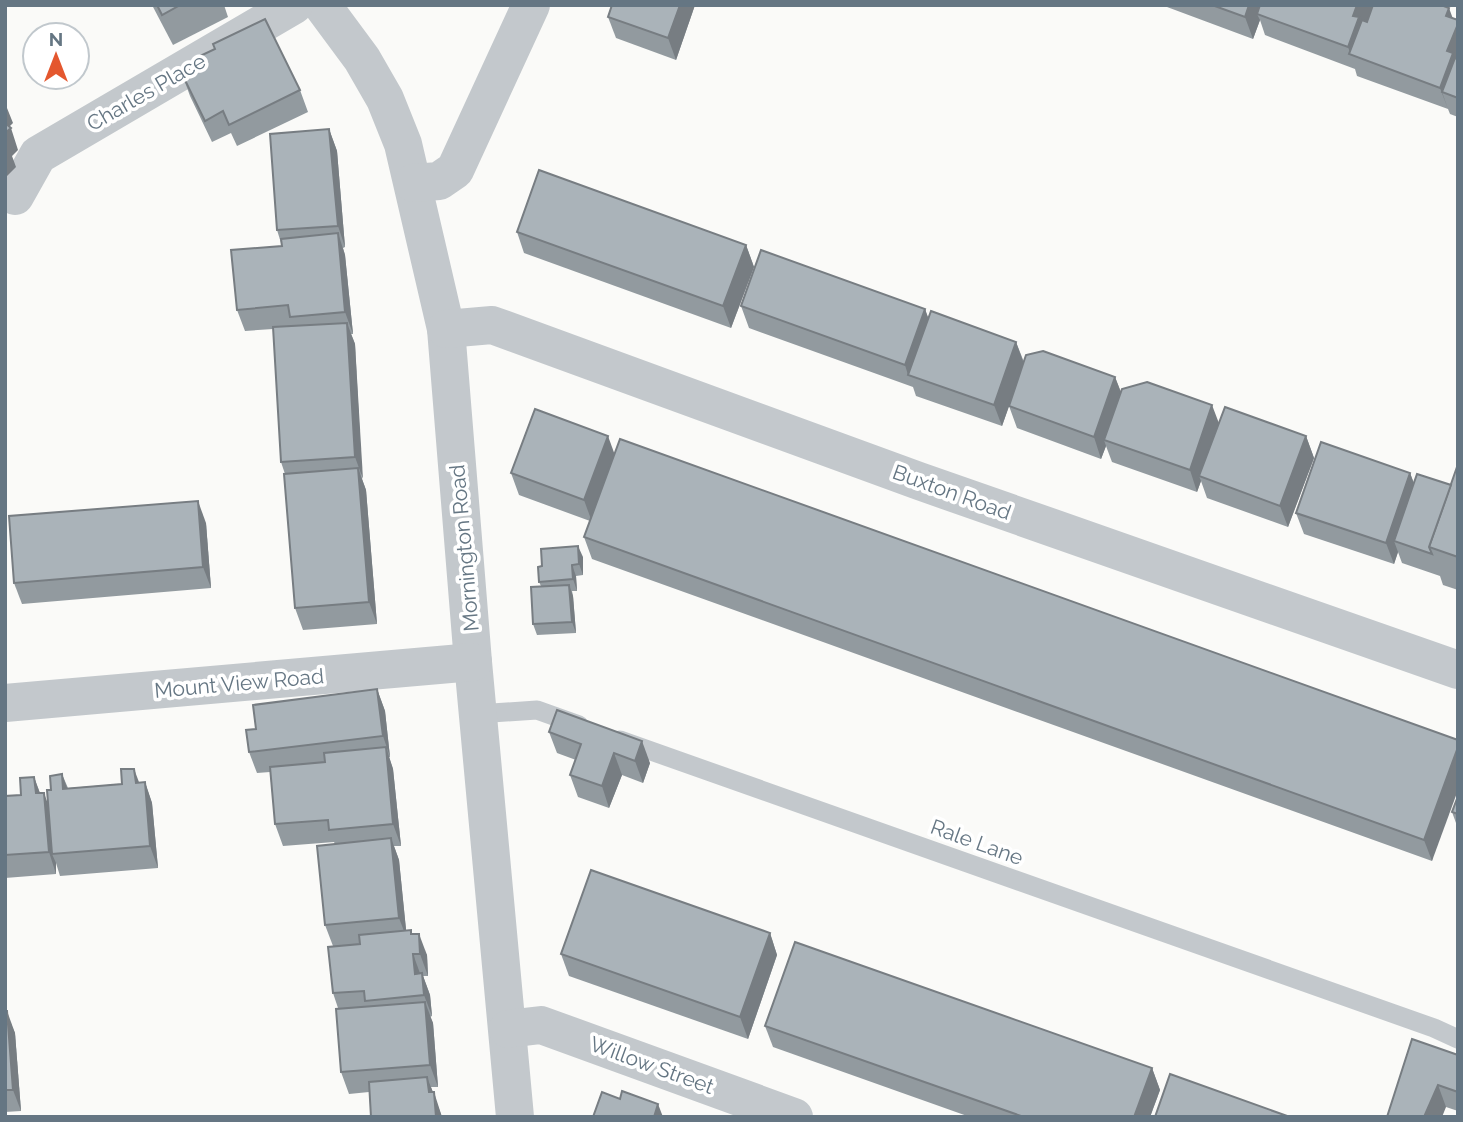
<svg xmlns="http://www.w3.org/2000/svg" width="1463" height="1122" font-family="Raleway,sans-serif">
<rect width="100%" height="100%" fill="#fafaf8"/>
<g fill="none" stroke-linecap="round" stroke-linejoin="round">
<g stroke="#c3c8cc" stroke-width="19">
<polyline points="477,714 537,710 579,725"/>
<polyline points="620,740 1434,1028 1458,1039"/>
</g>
<g stroke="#c3c8cc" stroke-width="38">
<polyline points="322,5 362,59 385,99 403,144 446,329 473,662 515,1117"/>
<polyline points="413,183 439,181 455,170 531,5"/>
<polyline points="15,196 38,155 294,5"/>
<polyline points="446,329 492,325 919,481 1458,670"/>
<polyline points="5,703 473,662"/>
<polyline points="508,1029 541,1025 794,1117"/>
</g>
</g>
<g fill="#929a9f">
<polygon points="152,5 224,5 228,17 173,45"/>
<polygon points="695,5 676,60 616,38 608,17"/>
<polygon points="1166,5 1372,5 1373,6 1453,18 1458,20 1458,117 1450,114 1448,109 1357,76 1355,69 1265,35 1260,20 1253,39 1167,7"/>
<polygon points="198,57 300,90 308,112 237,146 231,133 212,142 190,96 182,74 201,65"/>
<polygon points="329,129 337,151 345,247 343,248 345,255 353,334 351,334 355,344 362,479 366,490 377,624 303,630 295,608 285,474 281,462 273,329 245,331 237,310 282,246 277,230"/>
<polygon points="517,232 746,245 754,267 731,328 524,253"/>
<polygon points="741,306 925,309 928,318 1016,342 1024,362 1115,377 1121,392 1219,423 1306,436 1314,458 1288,527 1207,498 1201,481 1197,492 1112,462 1106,446 1101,459 1017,428 1009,406 1002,426 916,396 913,387 749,328"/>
<polygon points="614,454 1458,740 1432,861 592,559 584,537 590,521 519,495 511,473"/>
<polygon points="1458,464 1458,590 1443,585 1440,576 1402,563 1398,552 1394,564 1304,534 1296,513 1410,473 1414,483 1451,485"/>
<polygon points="206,523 211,588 22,604 14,583"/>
<polygon points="583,557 583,575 576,576 577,591 572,591 573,596 576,633 537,635 533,624 541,586 539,582"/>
<polygon points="377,689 385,711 390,757 389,757 393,769 401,846 394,846 399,860 406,930 412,934 427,955 428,976 423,976 430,995 432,1016 430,1017 433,1023 438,1087 431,1087 442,1117 371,1117 369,1092 349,1094 341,1072 338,1008 333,993 333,946 325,925 335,844 334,842 283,846 275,824 270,772 257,773 249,752 256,729"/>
<polygon points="549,732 650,763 643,783 622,775 609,808 578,797 570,775 576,760 557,753"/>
<polygon points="62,774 68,788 145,782 152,803 158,868 60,876 56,863 56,874 5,878 5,796 21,795 34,777 40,793 48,805 51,790"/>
<polygon points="1458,796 1458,823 1456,823 1452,812"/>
<polygon points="770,933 777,955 748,1039 569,976 561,954"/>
<polygon points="5,1011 15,1033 21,1111 5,1112"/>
<polygon points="765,1026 1152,1068 1160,1090 1150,1117 970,1117 773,1047"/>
<polygon points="1458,1055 1458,1111 1446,1107 1387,1117"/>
</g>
<g fill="#777d82">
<polygon points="680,5 695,5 676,60 668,38"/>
<polygon points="1249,5 1265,5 1257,14 1260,20 1253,39 1245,17"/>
<polygon points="1357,5 1372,5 1373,7 1364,30 1351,55 1348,47 1353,16"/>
<polygon points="1449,8 1456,27 1458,24 1458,83 1442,92 1448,109 1440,88 1447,51 1446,16"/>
<polygon points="5,103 13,123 5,131"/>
<polygon points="11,128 18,150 12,156 16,167 5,178 5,133"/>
<polygon points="329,129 337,151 345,247 338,226"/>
<polygon points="338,233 345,255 353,334 345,312"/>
<polygon points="746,245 754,267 731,328 723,306"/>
<polygon points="925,309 933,331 908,375 905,365"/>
<polygon points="347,323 355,344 363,479 355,457"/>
<polygon points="1016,342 1024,364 1002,426 994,405"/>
<polygon points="1115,377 1123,398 1104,440 1106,446 1101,459 1094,437"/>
<polygon points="1212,405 1220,426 1199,476 1201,481 1197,492 1190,470"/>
<polygon points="608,436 616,458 592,522 584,500"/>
<polygon points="1306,436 1314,458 1288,527 1280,506"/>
<polygon points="358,468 366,490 377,624 369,602"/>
<polygon points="1410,473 1418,495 1394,541 1398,552 1394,564 1386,543"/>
<polygon points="198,501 206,523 211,588 203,567"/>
<polygon points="578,546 583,557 583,575 579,564"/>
<polygon points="572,565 576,576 577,591 573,579"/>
<polygon points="569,585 573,596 576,633 572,622"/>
<polygon points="377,689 385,711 390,757 383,736"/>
<polygon points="642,741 650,763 643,783 635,761"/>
<polygon points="386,747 393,769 401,846 393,824"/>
<polygon points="1458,747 1458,790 1432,861 1424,840"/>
<polygon points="614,753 622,775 609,808 602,786"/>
<polygon points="134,769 142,790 136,783"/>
<polygon points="62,774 70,796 63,789"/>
<polygon points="34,777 42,799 36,793"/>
<polygon points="145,782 152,803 158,868 150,846"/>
<polygon points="44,793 52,815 52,854 56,863 56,874 49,852"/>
<polygon points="391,838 399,860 407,939 399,918"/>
<polygon points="770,933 777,955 748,1039 740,1017"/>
<polygon points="419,934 427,955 428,976 420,954"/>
<polygon points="413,954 421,976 423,996 415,974"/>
<polygon points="422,973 430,995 432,1016 424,995"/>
<polygon points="425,1002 433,1023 438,1087 430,1065"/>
<polygon points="7,1011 15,1033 21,1111 13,1090"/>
<polygon points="1152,1068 1160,1090 1150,1117 1134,1117"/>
<polygon points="427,1077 434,1095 434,1092 442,1117 436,1117 429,1092"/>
<polygon points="1438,1085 1446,1107 1442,1117 1424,1117"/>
<polygon points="658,1104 663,1117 654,1117"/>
</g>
<g fill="#aab3b9" stroke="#777d82" stroke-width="2">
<polygon points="157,5 180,5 162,15"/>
<polygon points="612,5 680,5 668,38 608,17"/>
<polygon points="1212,5 1249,5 1245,17"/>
<polygon points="1260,5 1357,5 1353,16 1359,17 1348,47 1257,14"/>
<polygon points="1373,5 1441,5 1449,8 1446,16 1458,20 1458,24 1447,51 1453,53 1440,88 1349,54 1362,20 1367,22"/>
<polygon points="265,19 300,90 229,125 223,111 205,121 182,74 202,64 198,57 215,49 213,44"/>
<polygon points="1455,58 1458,59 1458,98 1442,92"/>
<polygon points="5,123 11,128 5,133"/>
<polygon points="329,129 338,226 277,230 270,134"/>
<polygon points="539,170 746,245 723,306 517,232"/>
<polygon points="338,233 345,312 290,317 288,305 237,310 231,250 282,246 281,239"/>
<polygon points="761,250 925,309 905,365 741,306"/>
<polygon points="931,311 1016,342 994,405 908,375"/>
<polygon points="347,323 355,457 281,462 273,327"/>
<polygon points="1043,351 1115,377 1094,437 1009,406 1026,355"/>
<polygon points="1147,382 1212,405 1190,470 1104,440 1122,389"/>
<polygon points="1225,407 1306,436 1280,506 1199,476"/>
<polygon points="535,409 608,436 584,500 511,473"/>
<polygon points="620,439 1458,740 1458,747 1424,840 584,537"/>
<polygon points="1321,442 1410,473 1386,543 1296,513"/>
<polygon points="1458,464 1458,557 1429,547"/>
<polygon points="358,468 369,602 295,608 284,474"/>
<polygon points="1417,474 1451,485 1429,547 1432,554 1394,541"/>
<polygon points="198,501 203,567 14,583 9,516"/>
<polygon points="578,546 579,564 572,565 573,579 539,582 538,567 542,566 541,549"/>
<polygon points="569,585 572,622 533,624 531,587"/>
<polygon points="377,689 383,736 249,752 246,730 256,729 253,705"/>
<polygon points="557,710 642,741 635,761 614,753 602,786 570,775 581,744 549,732"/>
<polygon points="386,747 393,824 329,830 328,820 275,824 270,767 325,762 324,753"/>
<polygon points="121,769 134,769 136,783 145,782 150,846 52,854 47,790 51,790 50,776 62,774 63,789 122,784"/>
<polygon points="34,777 36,793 44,793 49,852 5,855 5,796 21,795 20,778"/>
<polygon points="1458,796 1458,814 1452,812"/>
<polygon points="391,838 399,918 325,925 317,846"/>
<polygon points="591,870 770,933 740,1017 561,954"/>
<polygon points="411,930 411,934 419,934 420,954 413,954 415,974 422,973 424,995 365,1001 364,991 333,993 328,947 360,944 359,935"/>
<polygon points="795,942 1152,1068 1134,1117 1024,1117 765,1026"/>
<polygon points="425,1002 430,1065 341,1072 336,1009"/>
<polygon points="5,1011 7,1011 13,1090 5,1090"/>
<polygon points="1412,1039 1458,1055 1458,1092 1438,1085 1424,1117 1387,1117"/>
<polygon points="1170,1074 1290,1117 1155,1117"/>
<polygon points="427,1077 429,1092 434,1092 436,1117 371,1117 369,1082"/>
<polygon points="622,1091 658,1104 654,1117 593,1117 602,1092 620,1099"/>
</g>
<g text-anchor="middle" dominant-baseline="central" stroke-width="7" stroke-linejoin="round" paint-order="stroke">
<g font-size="21" fill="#657683" stroke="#fff">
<text transform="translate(146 92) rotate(-30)">Charles Place</text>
<text transform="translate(952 492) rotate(20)">Buxton Road</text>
<text transform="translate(464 548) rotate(-95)">Mornington Road</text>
<text transform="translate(239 683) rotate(-5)">Mount View Road</text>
<text transform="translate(977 842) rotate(20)">Rale Lane</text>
<text transform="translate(652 1065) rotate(20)">Willow Street</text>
</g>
</g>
<rect width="1463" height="1122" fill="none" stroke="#657683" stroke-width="14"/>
<g transform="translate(56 56)"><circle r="33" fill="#ffffff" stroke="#c1c8cd" stroke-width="2"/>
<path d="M0-5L12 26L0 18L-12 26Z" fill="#e4572e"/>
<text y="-10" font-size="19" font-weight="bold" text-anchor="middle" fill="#657683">N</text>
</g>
</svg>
